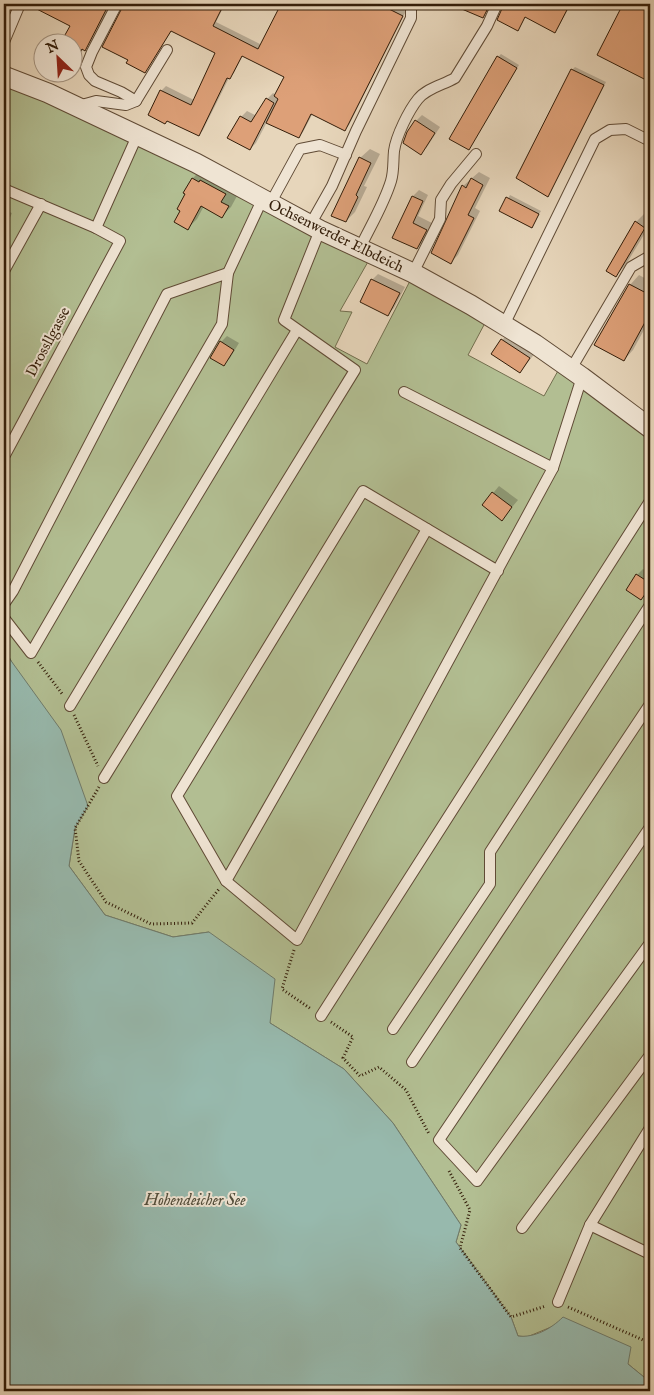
<svg xmlns="http://www.w3.org/2000/svg" width="654" height="1395" font-family="'IM FELL English',serif">
<rect width="100%" height="100%" fill="#e7d6bb"/>
<filter id="stains"><feTurbulence type="fractalNoise" baseFrequency=".004" numOctaves="4"/><feColorMatrix values="0 0 0 0 .2 0 0 0 0 .09 0 0 0 0 .02 0 0 0 .5 -.17"/></filter>
<radialGradient id="worn" r=".72"><stop offset=".6" stop-color="#630" stop-opacity="0"/><stop offset="1" stop-color="#630" stop-opacity=".3"/></radialGradient>
<polygon fill="#b2be92" stroke="#726e4e" points="4,83 87,118 369,260 340,311 352,312 335,347 367,364 411,279 485,323 468,355 544,396 559,369 650,437 650,1382 628,1364 556,1325 527,1337 518,1336 511,1317 456,1242 461,1225 393,1123 344,1069 270,1023 209,932 173,937 105,915 69,866 75,828 88,806 8,655 4,651"/>
<path fill="#97b9ad" stroke="#6f7b6b" d="M4,651L61,730L88,806L75,828L69,866L105,915L173,937L209,932L275,979L270,1023L344,1069L393,1123L461,1225L456,1242L511,1317L518,1336C534,1338 551,1329 563,1317L631,1347L628,1364L650,1382V1391H4Z"/>
<g fill="#0003">
<polygon points="30,4 111,4 89,44 79,54 72,42 63,42 71,26"/>
<polygon points="125,4 225,4 216,22 262,45 283,4 392,4 406,11 349,125 345,129 313,113 303,132 299,137 267,122 256,143 250,149 241,117 247,111 257,116 267,99 273,93 276,95 285,76 243,55 234,73 229,78 203,130 199,135 161,91 166,86 194,100 217,52 172,30 149,67 145,71 130,59"/>
<polygon points="440,4 493,4 483,16 458,6 453,10"/>
<polygon points="518,4 571,4 558,28 555,31 526,16 517,29 508,24"/>
<polygon points="625,4 650,4 650,81 599,54"/>
<polygon points="501,54 519,65 471,146 498,57"/>
<polygon points="575,67 606,82 548,195 572,70"/>
<polygon points="422,115 440,127 427,147 421,153 416,121"/>
<polygon points="370,149 380,154 364,186 367,187 355,212 346,221 360,158"/>
<polygon points="202,169 234,184 230,192 237,196 231,207 222,216 204,206 197,219 187,229 182,210 193,178"/>
<polygon points="479,172 490,178 475,208 480,211 458,255 451,262 463,186"/>
<polygon points="419,190 428,195 418,216 432,223 423,242 417,248 394,237 413,196"/>
<polygon points="510,195 541,211 532,226 501,211"/>
<polygon points="4,210 12,213 4,232"/>
<polygon points="645,213 650,216 650,230 648,228 625,266 616,275 636,222"/>
<polygon points="378,274 405,287 394,308 388,314 372,280"/>
<polygon points="639,275 650,281 650,319 633,350 624,360 596,345 630,285"/>
<polygon points="508,334 536,352 520,372 502,340"/>
<polygon points="227,336 239,343 230,358 224,364 221,342"/>
<polygon points="499,486 518,500 502,519 483,505"/>
<polygon points="643,569 650,573 650,588 641,598 637,575"/>
</g>
<g fill="#dda078" stroke="#331d09">
<polygon points="27,4 109,4 85,51 82,49 72,68 72,42 61,42 70,26"/>
<polygon points="124,4 224,4 213,26 258,49 281,4 379,4 403,16 345,131 311,114 299,138 266,123 278,99 274,96 284,77 242,56 230,79 227,78 199,136 167,121 165,124 148,115 160,90 191,105 215,53 171,31 145,73 126,63 128,60 102,47"/>
<polygon points="450,4 490,4 483,18"/>
<polygon points="504,4 570,4 555,33 525,17 518,31 497,20"/>
<polygon points="623,4 650,4 650,82 597,55"/>
<polygon points="497,56 517,68 469,150 449,139"/>
<polygon points="571,69 604,85 548,197 516,178"/>
<polygon points="266,98 274,103 250,150 227,138 240,116 251,122"/>
<polygon points="415,120 435,133 421,155 403,143 407,132"/>
<polygon points="359,157 371,163 356,195 358,197 346,222 331,216"/>
<polygon points="192,178 199,182 200,180 226,194 221,202 229,206 222,218 201,206 188,230 174,222 180,211 177,209 185,194 183,193"/>
<polygon points="471,178 483,185 468,215 474,218 451,264 431,253 462,185 466,188"/>
<polygon points="412,196 423,201 413,223 427,230 417,249 392,238"/>
<polygon points="506,197 539,214 532,228 499,211"/>
<polygon points="635,221 645,228 616,277 606,271"/>
<polygon points="371,279 400,293 388,316 360,302"/>
<polygon points="629,284 650,295 650,313 624,361 594,345"/>
<polygon points="501,339 530,358 520,373 491,354"/>
<polygon points="220,341 234,350 224,366 210,358"/>
<polygon points="492,492 512,507 502,521 482,505"/>
<polygon points="636,574 650,583 650,587 641,600 626,590"/>
</g>
<g fill="none" stroke-linecap="round" stroke-linejoin="round">
<defs>
<g id="lane">
<polyline points="117,4 92,52 86,67 89,75 95,81 121,92 136,101"/>
<polyline points="4,42 20,4"/>
<polyline points="78,106 96,101 126,105 136,101 167,50"/>
<polyline points="4,189 96,228 120,241 4,457"/>
<polyline points="270,204 300,149 320,145 346,155"/>
<polyline points="310,225 332,186 356,131 411,18 411,4"/>
<polyline points="96,228 137,136"/>
<path d="M360,248C370,227 384,204 391,181C394,171 393,161 394,151C396,136 409,110 418,99C427,88 443,85 455,78L487,26L497,4"/>
<polyline points="4,271 41,204"/>
<polyline points="413,273 440,219 441,200 451,184 476,154"/>
<polyline points="504,325 595,139 610,130 626,129 650,141"/>
<polyline points="571,369 631,267 650,256"/>
<polyline points="404,392 553,468"/>
<polyline points="498,571 363,491 177,796 226,881 297,940 553,468 582,377"/>
<polyline points="4,604 13,591 167,294 228,273"/>
<polyline points="4,618 31,653 222,324 228,273 262,200"/>
<polyline points="70,706 297,330"/>
<polyline points="104,778 355,370 284,320 320,230"/>
<polyline points="650,827 439,1140 477,1181 650,943"/>
<polyline points="226,881 427,529"/>
<polyline points="321,1016 650,501"/>
<polyline points="393,1029 490,884 490,852 650,605"/>
<polyline points="412,1062 650,704"/>
<polyline points="590,1225 650,1254"/>
<polyline points="522,1228 650,1055"/>
<polyline points="558,1302 590,1225 650,1128"/>
</g>
<polyline id="street" points="4,76 48,93 196,163 320,230 413,273 471,305 535,344 582,377 650,428"/>
</defs>
<use href="#lane" stroke="#604b36" stroke-width="12"/>
<use href="#street" stroke="#604b36" stroke-width="21"/>
<g stroke="#331d09" stroke-width="3" stroke-dasharray="1 2.5" stroke-linecap="butt">
<polyline points="38,662 63,695"/>
<polyline points="74,715 98,766"/>
<polyline points="99,787 75,828 79,861 106,902 151,924 192,923 219,889"/>
<polyline points="294,950 282,989 311,1009"/>
<polyline points="331,1022 353,1037 343,1058 360,1076 379,1067 406,1090 429,1134"/>
<polyline points="449,1171 470,1210 460,1248 511,1317 546,1306"/>
<polyline points="568,1307 650,1343"/>
</g>
<use href="#lane" stroke="#efe4d3" stroke-width="10"/>
<use href="#street" stroke="#efe4d3" stroke-width="19"/>
</g>
<g text-anchor="middle" dominant-baseline="central" stroke-width="4" stroke-linejoin="round" paint-order="stroke">
<g font-size="15" fill="#331d09" stroke="#efe4d3">
<text transform="translate(336 236) rotate(26)">Ochsenwerder Elbdeich</text>
<text transform="translate(48 342) rotate(-62)">Drossllgasse</text>
</g>
<g font-size="16" font-style="italic" fill="#514c3a" stroke="#efe4d3">
<text x="195" y="1201">Hohendeicher See</text>
</g>
</g>
<rect width="654" height="1395" fill="none" stroke="#e7d6bb" stroke-width="20"/>
<rect x="5" y="5" width="644" height="1385" fill="none" stroke="#331d09" stroke-width="2.5"/>
<rect x="10" y="10" width="634" height="1375" fill="none" stroke="#331d09"/>
<g transform="translate(58 58) rotate(335)"><circle r="24" fill="#efe4d3" stroke="#a49482"/>
<path d="M0-4L9 19L0 12L-9 19Z" fill="#8f2418"/>
<text y="-8" font-size="14" font-weight="bold" text-anchor="middle" fill="#331d09">N</text>
</g>
<rect width="100%" height="100%" filter="url(#stains)"/>
<rect width="100%" height="100%" fill="url(#worn)"/>
</svg>
